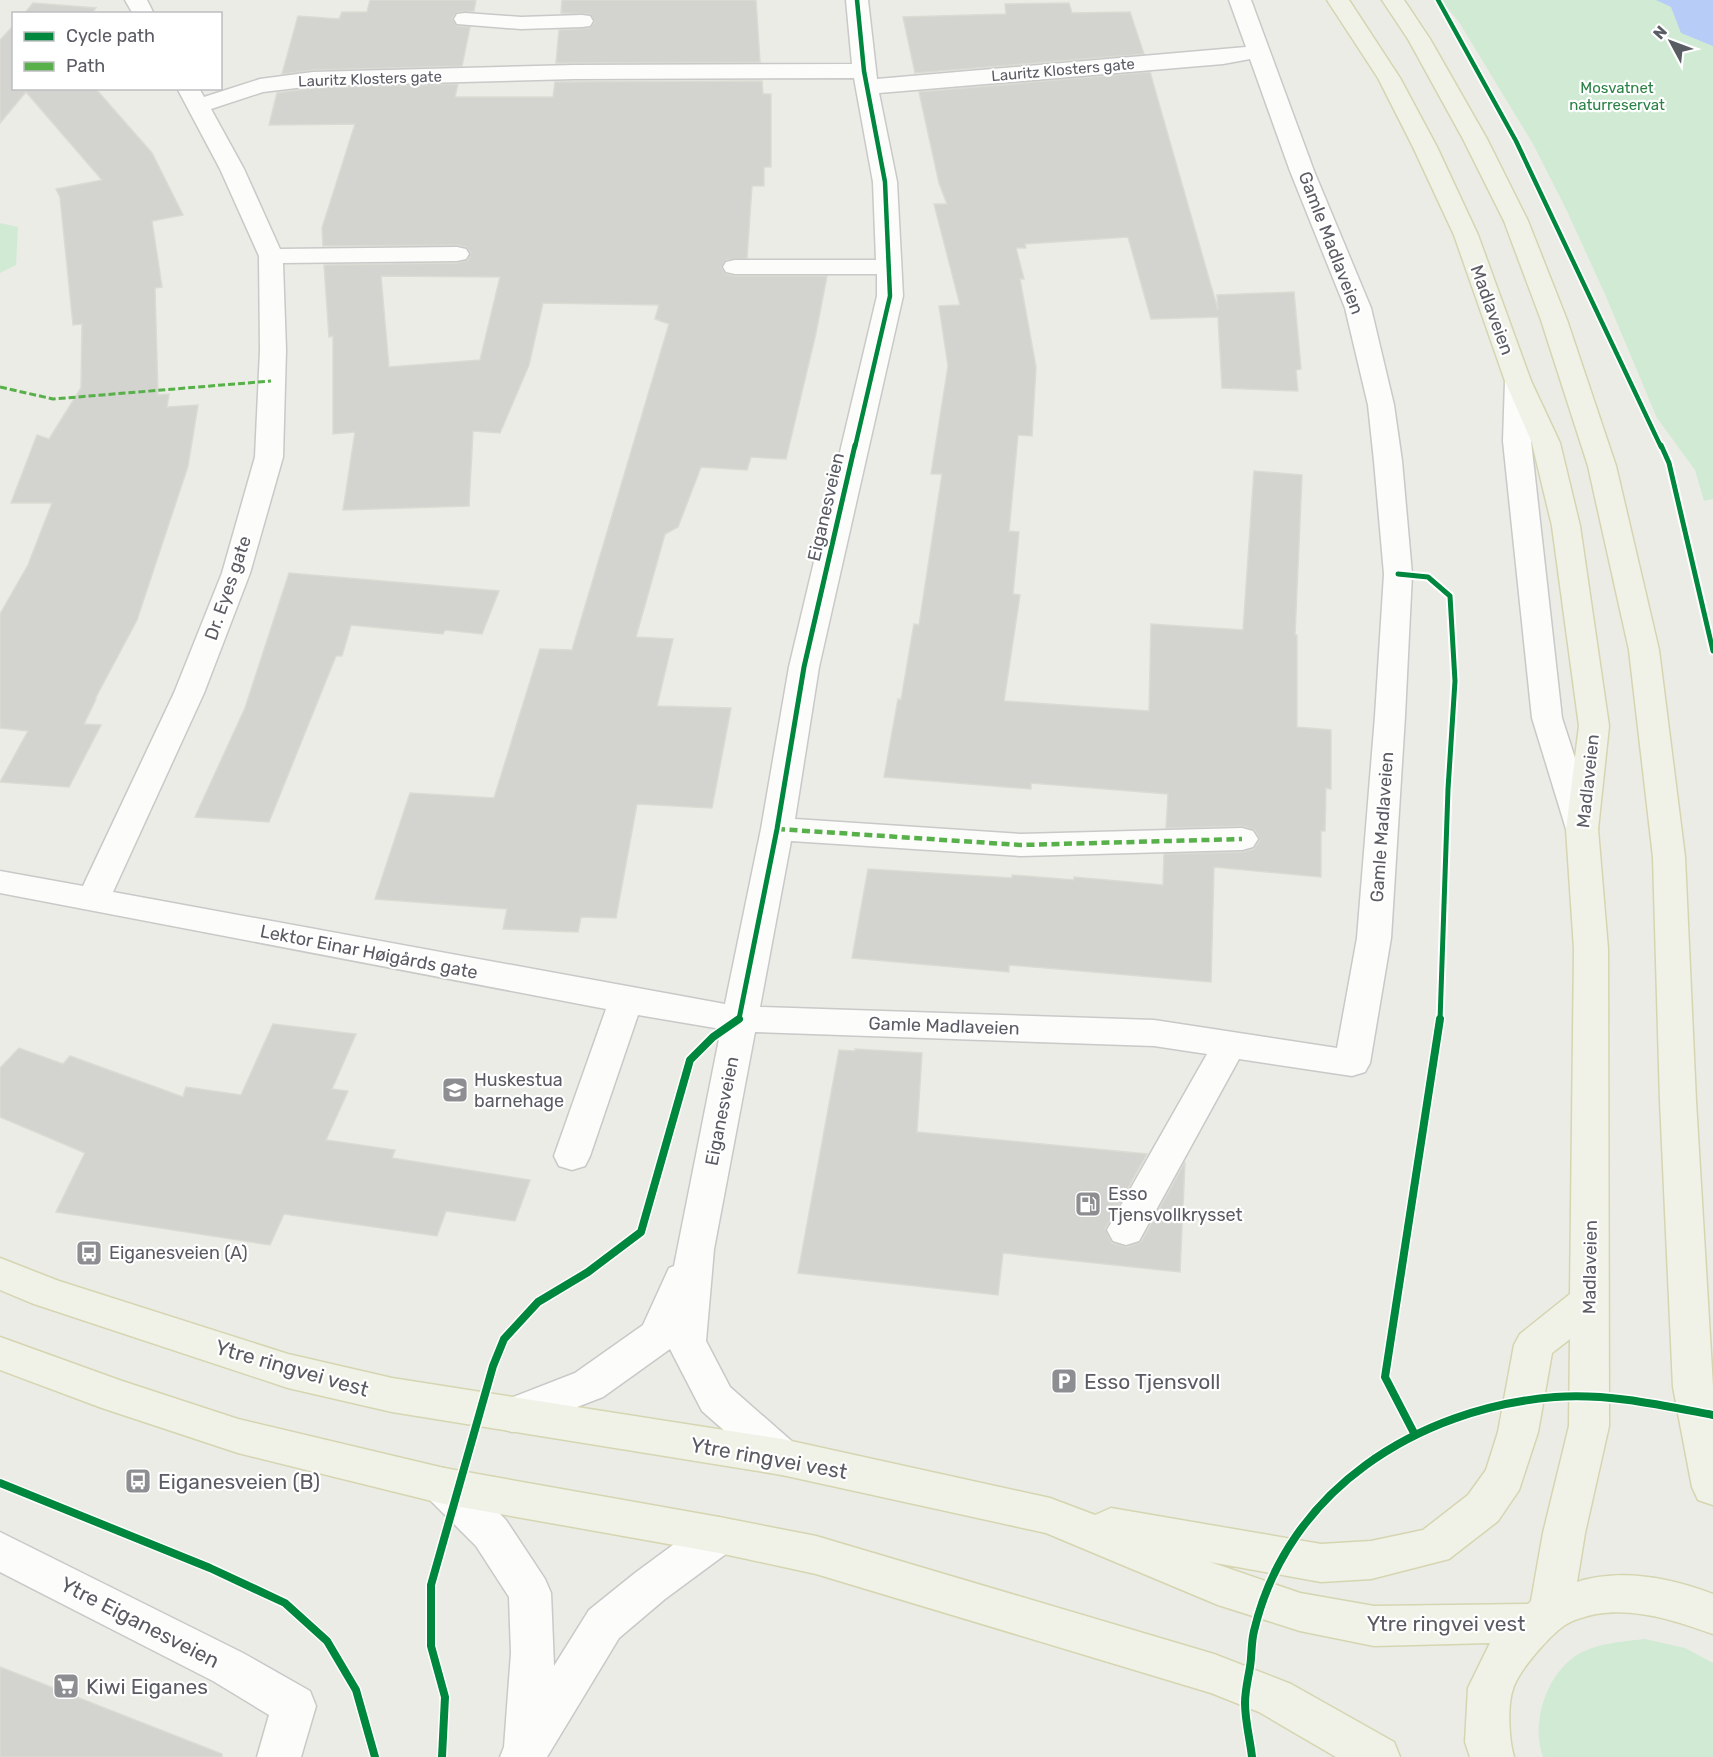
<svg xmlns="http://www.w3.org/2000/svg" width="1713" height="1757" font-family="Rubik,sans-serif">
<rect width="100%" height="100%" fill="#ebece5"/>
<g fill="#d1ead4">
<polygon points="1441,0 1713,0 1713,499 1704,501 1695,470 1657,418 1604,292 1566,209 1533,144 1459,22"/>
<polygon points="0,223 18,227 16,265 0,273"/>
<path d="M1645,1639L1685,1648L1713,1663V1757H1543C1531,1724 1545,1678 1574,1657C1594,1643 1621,1642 1645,1639Z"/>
</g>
<polygon fill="#b7ccf7" points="1656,0 1713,0 1713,46 1681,33 1671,7"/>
<g fill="#d3d3cf" stroke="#dbdbd4" stroke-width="1.5" fill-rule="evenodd">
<polygon points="370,0 476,0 474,11 457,12 452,18 457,26 470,27 462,66 313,70 282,74 298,16 339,19 342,12 367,12"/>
<polygon points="562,0 756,0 760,62 556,63 559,30 590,28 595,22 590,14 561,13"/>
<polygon points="33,3 96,8 91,14 24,14"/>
<polygon points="1069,3 1072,13 1130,12 1144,54 915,73 903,17 1006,14 1005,4"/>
<polygon points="14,25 14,88 95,88 152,153 183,215 152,221 162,287 155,288 158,395 169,394 167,407 198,405 188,466 137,620 95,699 96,699 84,724 101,725 69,787 0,782 28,731 0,728 0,614 28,565 52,503 11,503 37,435 49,439 81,388 82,324 73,325 60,197 56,189 102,180 26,92 0,123 0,40"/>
<polygon points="1150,72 1218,310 1217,295 1294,292 1301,369 1296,370 1298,391 1222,388 1218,317 1151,319 1128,237 1025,244 1026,248 1016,248 1024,279 1020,279 1036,367 1032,436 1018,435 1009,531 1019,532 1013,594 1020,595 1004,701 1149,711 1151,624 1243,630 1254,471 1302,475 1295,635 1297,635 1297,727 1331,730 1331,789 1326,788 1325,831 1321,831 1321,877 1214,867 1211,982 1009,965 1009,972 852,958 868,869 1012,878 1012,875 1074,880 1074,877 1163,885 1164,854 1242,852 1254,849 1260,840 1255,830 1243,826 1166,828 1168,794 1031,783 1031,789 884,777 898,699 901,700 914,624 919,625 942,474 931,474 948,366 939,306 960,305 934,204 947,204 939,183 919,92"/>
<path d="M762,81L763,94H771V167H764V186H752L747,258L726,260L721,268L726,274L735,276H827L816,333L786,459L751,457L747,470L701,467L678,527L665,534L636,637L673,639L657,706L731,708L712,808L637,804L616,918L581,917L578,932L503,929L507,909L375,899L410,793L494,798L540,649L572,650L669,324L655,319L659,305L543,303L529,365L500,433L473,431L469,506L343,510L355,432L333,434V336L329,337L324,265L457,263L468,260L471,253L466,247L457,245L323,246L322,228L355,124L269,125L277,93L313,88L458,84L455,97H553L555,82ZM381,276L500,277L480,360L389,367Z"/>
<polygon points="289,573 499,591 482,634 445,630 443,634 351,625 342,656 336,656 269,822 195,817 245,708"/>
<polygon points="273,1024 356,1034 332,1089 348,1091 326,1140 395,1150 392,1158 530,1180 515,1221 446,1211 437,1236 284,1214 270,1245 56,1212 85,1153 0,1117 0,1068 19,1048 63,1064 70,1056 183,1097 186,1087 241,1095"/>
<polygon points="855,1049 922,1053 917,1132 1147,1154 1105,1229 1112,1243 1127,1247 1141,1242 1185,1162 1180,1272 1003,1253 998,1295 798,1273 839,1050 855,1051"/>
<polygon points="0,1667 222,1754 222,1757 0,1757"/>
</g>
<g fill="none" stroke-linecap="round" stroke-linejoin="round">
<defs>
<g id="minor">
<polygon points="125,0 147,0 154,14 133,14"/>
<path d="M846,0H868L877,79L1246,47L1229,0H1251L1314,171L1371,308L1394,405L1402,461L1412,574L1405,716L1391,938L1370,1063L1365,1072L1352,1076L1239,1059L1139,1241L1126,1245L1113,1241L1107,1230L1207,1054L1154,1046L755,1032L714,1249L706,1341L730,1387L796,1445L802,1457L796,1469L782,1475L768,1469L702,1411L670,1349L603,1397L512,1432L498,1427L492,1415L498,1403L575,1373L643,1325L669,1268L674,1266L721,1029L638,1015L590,1156L585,1166L572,1170L559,1166L554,1156L606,1009L0,893V871L83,886L174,693L222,573L255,457L260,350L259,256L220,169L177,88H199L204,97L260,79L313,72L574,65L852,64ZM1250,59L1290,171L1345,308L1368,405L1374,461L1384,574L1375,716L1357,938L1337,1048L1154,1020L760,1007L791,841L1021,856L1242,850L1253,847L1258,839L1253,831L1242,828L1021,834L795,819L819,667L903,296L897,182L879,93L1223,64ZM854,78L873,182L876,260H735L726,262L723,267L726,272L735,274H877V296L789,667L761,829L725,1004L113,892L204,693L250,573L283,457L286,350L283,263L457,261L466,259L469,254L466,249L457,247L280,249L244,169L211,109L263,92L313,86L574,79Z"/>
<polygon points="465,13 521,17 582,15 590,16 593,21 590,26 582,27 521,29 457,24 454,19 457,14"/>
<polygon points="1518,373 1527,375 1531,381 1531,441 1562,718 1598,829 1593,837 1582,840 1571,837 1566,829 1532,718 1503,441 1505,381 1509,375"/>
<polygon points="444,1468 459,1473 506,1520 545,1579 551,1593 554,1666 589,1610 635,1573 704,1522 719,1517 734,1522 740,1535 734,1548 665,1599 619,1638 547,1757 500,1757 504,1747 511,1653 509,1597 476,1546 429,1499 423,1486 429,1473"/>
<polygon points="0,1532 243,1653 310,1691 316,1706 301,1757 257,1757 269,1715 213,1681 0,1572"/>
</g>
<g id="major">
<path d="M1327,0H1349L1400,78L1437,147L1478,235L1531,381L1560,443L1580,526L1609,726L1598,829L1608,949L1609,1426L1585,1533L1577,1582C1621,1568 1670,1578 1713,1594V1634C1677,1621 1635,1607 1596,1614C1587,1616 1572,1620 1565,1625C1550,1635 1518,1671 1513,1689C1507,1706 1509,1740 1514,1757H1470L1465,1742L1468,1688L1490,1643L1374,1646L1300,1631L1218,1605L1046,1533L782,1475L392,1412L288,1388L34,1304L0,1290V1258L59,1281L288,1354L392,1378L782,1439L1050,1498L1095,1515L1111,1508L1321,1544L1371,1541L1423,1530L1468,1495L1486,1470L1498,1432L1514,1345L1520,1334L1570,1294L1574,949L1566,829L1579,726L1552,526L1532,443L1505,381L1454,235L1413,147L1378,78ZM1570,1339L1569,1426L1543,1533L1531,1601L1528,1604L1374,1606L1300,1593L1210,1562L1321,1582L1371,1579L1449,1559L1498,1521L1519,1490L1538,1432L1552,1353Z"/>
<polygon points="1382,0 1404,0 1430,39 1487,139 1528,221 1567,320 1616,466 1659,650 1685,857 1696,1101 1713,1387 1713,1505 1698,1500 1692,1487 1673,1387 1660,1101 1653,857 1629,650 1588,466 1541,320 1504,221 1463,139 1408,39"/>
<polygon points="0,1337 122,1381 238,1419 444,1468 719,1517 816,1536 1214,1654 1291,1684 1394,1742 1400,1757 1336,1757 1259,1712 1211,1693 816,1574 719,1553 444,1504 238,1453 102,1408 0,1370"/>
</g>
</defs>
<use href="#minor" stroke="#c8c9c8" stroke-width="3"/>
<use href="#major" stroke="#d6d5b1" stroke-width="3"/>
<use href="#minor" fill="#fcfcfb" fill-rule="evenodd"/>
<use href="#major" fill="#f1f2e7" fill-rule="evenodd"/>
<polyline stroke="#58b04a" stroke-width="3" stroke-dasharray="7 3" stroke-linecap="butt" points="0,387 53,399 271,381"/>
<polyline stroke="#58b04a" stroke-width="4.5" stroke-dasharray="8 4.5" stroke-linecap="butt" points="777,829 1021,845 1242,839"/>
<defs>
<g id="cycleway-far2">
<polyline points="1438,0 1516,141 1661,447"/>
<polyline points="855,447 890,296 885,182 864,71 857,0"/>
</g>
<g id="cycleway-far1">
<polyline points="1661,445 1669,463 1713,651"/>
<polyline points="1398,574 1428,577 1450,596 1455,681 1448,789 1440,1021"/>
<polyline points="737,1021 739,1019 777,829 804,667 855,445"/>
</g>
<g id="cycleway">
<polyline points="1414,1433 1385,1377 1440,1019"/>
<polyline points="0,1483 210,1568 285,1603 327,1641 356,1690 375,1757"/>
<polyline points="442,1757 445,1697 431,1646 431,1585 493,1366 504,1339 538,1302 588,1272 641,1232 690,1060 713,1037 739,1019"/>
<path d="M1252,1757C1250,1739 1245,1721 1245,1703C1245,1691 1248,1679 1250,1667C1252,1655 1251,1643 1254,1631C1287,1490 1418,1408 1555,1397C1608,1393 1661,1405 1713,1415"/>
</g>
</defs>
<use href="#cycleway-far2" stroke="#fff" stroke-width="8"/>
<use href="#cycleway-far1" stroke="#fff" stroke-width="9"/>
<use href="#cycleway" stroke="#fff" stroke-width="11"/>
<use href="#cycleway-far2" stroke="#00873e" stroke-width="4.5"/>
<use href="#cycleway-far1" stroke="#00873e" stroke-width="5"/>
<use href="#cycleway" stroke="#00873e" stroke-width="8"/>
</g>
<defs>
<symbol id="school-square" viewBox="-11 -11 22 22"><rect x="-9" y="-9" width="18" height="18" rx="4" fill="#8d8e91" stroke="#fff"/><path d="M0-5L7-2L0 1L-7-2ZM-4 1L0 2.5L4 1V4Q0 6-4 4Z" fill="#fff"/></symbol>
<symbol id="fuel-square" viewBox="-11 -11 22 22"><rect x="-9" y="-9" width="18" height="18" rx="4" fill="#8d8e91" stroke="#fff"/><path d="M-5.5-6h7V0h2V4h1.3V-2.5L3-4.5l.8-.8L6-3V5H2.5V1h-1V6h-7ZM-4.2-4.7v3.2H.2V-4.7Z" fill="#fff"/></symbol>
<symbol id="bus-square" viewBox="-11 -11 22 22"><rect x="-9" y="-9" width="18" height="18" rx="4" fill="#8d8e91" stroke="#fff"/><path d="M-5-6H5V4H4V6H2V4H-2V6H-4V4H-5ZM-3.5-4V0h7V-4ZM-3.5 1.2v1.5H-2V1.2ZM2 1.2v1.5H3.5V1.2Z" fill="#fff"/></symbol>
<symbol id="parking-square" viewBox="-11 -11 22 22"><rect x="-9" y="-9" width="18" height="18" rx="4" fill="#8d8e91" stroke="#fff"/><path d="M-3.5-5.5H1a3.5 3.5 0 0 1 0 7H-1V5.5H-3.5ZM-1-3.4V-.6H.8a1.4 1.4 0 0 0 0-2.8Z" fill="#fff"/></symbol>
<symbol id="supermarket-square" viewBox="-11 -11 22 22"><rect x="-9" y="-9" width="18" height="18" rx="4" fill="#8d8e91" stroke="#fff"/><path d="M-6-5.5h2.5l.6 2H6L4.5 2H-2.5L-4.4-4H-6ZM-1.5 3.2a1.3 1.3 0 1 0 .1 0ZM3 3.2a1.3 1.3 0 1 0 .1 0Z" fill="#fff"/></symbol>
</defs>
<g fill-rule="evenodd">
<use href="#school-square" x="440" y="1075" width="30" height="30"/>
<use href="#fuel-square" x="1073" y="1189" width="30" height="30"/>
<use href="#bus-square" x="74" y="1238" width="30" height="30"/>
<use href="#parking-square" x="1049" y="1366" width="30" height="30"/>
<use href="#bus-square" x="123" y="1466" width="30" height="30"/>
<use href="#supermarket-square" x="51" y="1671" width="30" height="30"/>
</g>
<g text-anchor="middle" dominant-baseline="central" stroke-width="4.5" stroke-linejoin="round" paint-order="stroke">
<g font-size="15" fill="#5a5c64" stroke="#fff">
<text transform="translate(1063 70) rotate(-5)">Lauritz Klosters gate</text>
<text transform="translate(370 79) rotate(-2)">Lauritz Klosters gate</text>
</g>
<g font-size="15" fill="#2c8246" stroke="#fff">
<text x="1617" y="88">Mosvatnet<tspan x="1617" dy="17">naturreservat</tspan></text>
</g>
<g font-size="18" fill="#5a5c64" stroke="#fff">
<text transform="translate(1331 243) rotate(69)">Gamle Madlaveien</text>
<text transform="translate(1492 310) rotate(70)">Madlaveien</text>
<text transform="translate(826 507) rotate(-77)">Eiganesveien</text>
<text transform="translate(228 588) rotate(-71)">Dr. Eyes gate</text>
<text transform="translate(1588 781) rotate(-84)">Madlaveien</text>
<text transform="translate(1382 827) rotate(-86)">Gamle Madlaveien</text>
<text transform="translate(369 952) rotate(11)">Lektor Einar Høigårds gate</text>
<text transform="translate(944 1026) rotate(2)">Gamle Madlaveien</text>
<text transform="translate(722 1111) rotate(-79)">Eiganesveien</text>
<text transform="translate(1590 1267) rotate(-89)">Madlaveien</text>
</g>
<g font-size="18" fill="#5a5c64" stroke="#fff" text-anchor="start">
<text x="474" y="1080">Huskestua<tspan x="474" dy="21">barnehage</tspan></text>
<text x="1108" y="1194">Esso<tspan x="1108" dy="21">Tjensvollkrysset</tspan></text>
<text x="109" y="1253">Eiganesveien (A)</text>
</g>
<g font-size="21" fill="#5a5c64" stroke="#fff">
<text transform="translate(292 1368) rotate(16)">Ytre ringvei vest</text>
<text transform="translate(769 1458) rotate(10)">Ytre ringvei vest</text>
<text transform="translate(140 1622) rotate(27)">Ytre Eiganesveien</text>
<text x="1446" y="1623">Ytre ringvei vest</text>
</g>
<g font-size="21" fill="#5a5c64" stroke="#fff" text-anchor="start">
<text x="1084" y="1381">Esso Tjensvoll</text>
<text x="158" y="1481">Eiganesveien (B)</text>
<text x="86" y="1686">Kiwi Eiganes</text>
</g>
</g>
<rect x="12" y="12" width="210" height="78" fill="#ffffff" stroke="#bdbec1" stroke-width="1.5"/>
<rect x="24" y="32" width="30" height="9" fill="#00873e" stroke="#bdbec1" stroke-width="1.5"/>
<text x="66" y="42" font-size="18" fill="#5a5c64">Cycle path</text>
<rect x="24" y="62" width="30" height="9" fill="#58b04a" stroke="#bdbec1" stroke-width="1.5"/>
<text x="66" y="72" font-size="18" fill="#5a5c64">Path</text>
<g transform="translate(1671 42) rotate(311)" stroke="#ffffff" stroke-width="4.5" paint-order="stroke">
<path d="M0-4.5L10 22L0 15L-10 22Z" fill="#5a5c64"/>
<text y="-9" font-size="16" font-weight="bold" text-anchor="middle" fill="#5a5c64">N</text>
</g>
</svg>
